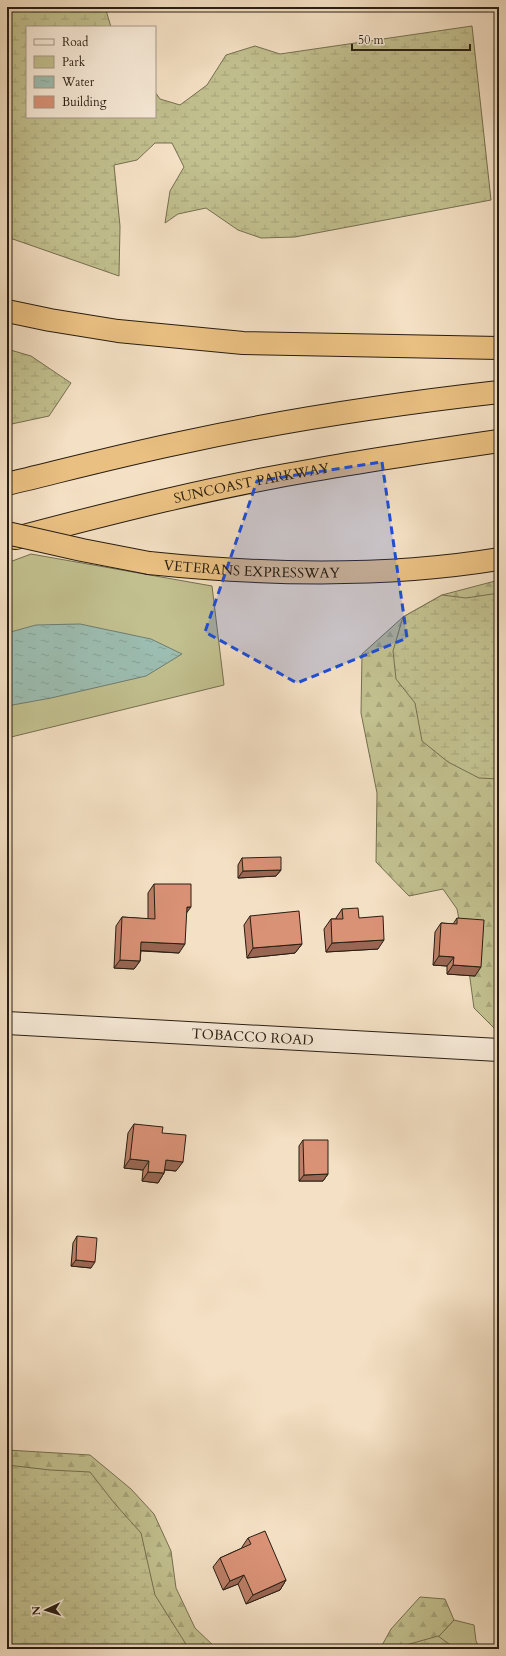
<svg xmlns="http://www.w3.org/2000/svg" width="506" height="1656" font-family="Cardo,serif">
<defs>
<pattern id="forest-firs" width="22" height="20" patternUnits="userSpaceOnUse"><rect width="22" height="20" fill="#c2c08f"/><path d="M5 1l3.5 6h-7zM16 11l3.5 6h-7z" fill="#a7a57a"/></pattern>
<pattern id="wetland-marsh" width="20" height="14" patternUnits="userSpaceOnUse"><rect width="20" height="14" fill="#c2c08f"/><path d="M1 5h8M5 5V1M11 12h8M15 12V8" fill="none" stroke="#a7a57a"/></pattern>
<pattern id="water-ripples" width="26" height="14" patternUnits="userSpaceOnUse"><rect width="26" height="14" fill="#9cbdb1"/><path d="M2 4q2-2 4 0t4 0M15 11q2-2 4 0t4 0" fill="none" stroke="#86a297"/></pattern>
</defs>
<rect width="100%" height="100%" fill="#f4e0c4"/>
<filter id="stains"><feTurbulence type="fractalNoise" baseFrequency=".005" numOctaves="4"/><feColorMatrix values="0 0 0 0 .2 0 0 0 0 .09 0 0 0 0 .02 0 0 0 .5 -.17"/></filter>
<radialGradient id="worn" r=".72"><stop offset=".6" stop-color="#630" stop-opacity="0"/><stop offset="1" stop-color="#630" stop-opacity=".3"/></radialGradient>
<g fill="#c2c08f" stroke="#756f50">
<polygon points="31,554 212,586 224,685 7,738 7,563"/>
<polygon points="454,1620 474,1625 476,1641 480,1649 427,1649"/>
</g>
<g fill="url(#forest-firs)" stroke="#756f50">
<polygon points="499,580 499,1027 495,1029 474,1008 469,971 457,909 443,889 409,896 376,862 377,793 361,713 362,654 403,617 442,595"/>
<polygon points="7,1450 90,1455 131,1489 154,1514 171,1551 176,1588 195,1628 217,1649 7,1649"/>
<polygon points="420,1597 445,1599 454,1620 427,1649 380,1649 391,1629"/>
</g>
<g fill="url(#wetland-marsh)" stroke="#756f50">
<polygon points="7,7 105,7 111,27 27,27 27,117 155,117 155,92 160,99 180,105 207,85 226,55 255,46 280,54 472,26 491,200 295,237 261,238 238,230 206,208 178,214 165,223 170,191 184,167 172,143 155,143 137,160 114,165 120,226 119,276 7,237"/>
<polygon points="7,349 31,356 71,383 49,416 7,425"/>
<polygon points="499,593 499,779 479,778 448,762 422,741 415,703 396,679 393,651 403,617 442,595 466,598"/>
<polygon points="7,1465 50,1470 90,1472 115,1504 141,1533 155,1595 189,1649 7,1649"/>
<polygon points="438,1636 456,1649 397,1649 399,1647"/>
</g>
<polygon fill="url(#water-ripples)" stroke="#6e7d71" points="80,624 151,639 182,654 146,676 51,698 7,706 7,633 36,625"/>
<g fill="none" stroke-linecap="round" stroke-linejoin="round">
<defs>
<g id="secondary">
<path id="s1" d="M7,1023L499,1050"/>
</g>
<g id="highway">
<polyline points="7,311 50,320 118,331 243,343 499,348"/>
<path d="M7,484C65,470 122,455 180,443C285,420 392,404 499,392"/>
<path id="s2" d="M16,538C114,512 213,487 314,470C375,459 437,450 499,441"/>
<path id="s3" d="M149,563C265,575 383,578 499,559"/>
</g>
</defs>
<use href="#secondary" stroke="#281e12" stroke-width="24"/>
<use href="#highway" stroke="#281e12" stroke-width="24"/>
<use href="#secondary" stroke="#f8ebd9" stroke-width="22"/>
<use href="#highway" stroke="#eac082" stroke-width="22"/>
<defs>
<polyline id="highway-bridge" points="7,533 82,550 149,563"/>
</defs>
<use href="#highway-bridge" stroke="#281e12" stroke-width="24" stroke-linecap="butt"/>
<use href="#highway-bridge" stroke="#eac082" stroke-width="22"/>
</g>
<g fill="#bb7e66" stroke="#281e12">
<polygon points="242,858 281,870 276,876 238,878 238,865"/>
<polygon points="154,884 186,914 179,953 141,951 140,961 134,969 114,968 116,926 122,917 148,919 148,893"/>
<polygon points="342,909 359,918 378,949 326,952 324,929 331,919 336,919 336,918"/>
<polygon points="250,916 302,944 295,953 247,958 244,925"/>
<polygon points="457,918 475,976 447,974 447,966 433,965 435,932 441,923 453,924"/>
<polygon points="134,1124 162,1133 176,1171 165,1170 164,1173 158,1183 142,1181 143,1170 124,1168 128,1133"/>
<polygon points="303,1140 328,1174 323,1181 299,1181 299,1146"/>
<polygon points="77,1236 91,1268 71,1266 73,1243"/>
<polygon points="248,1538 286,1580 280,1590 246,1604 238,1584 223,1590 213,1567 220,1558 242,1548 242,1547"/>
</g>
<g fill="#996653" stroke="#281e12">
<polygon points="281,870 276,876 238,878 243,871"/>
<polygon points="187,907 191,907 185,915"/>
<polygon points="384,940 378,949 326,952 332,943"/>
<polygon points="141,942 185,944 179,953 135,950"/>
<polygon points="302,944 295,953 247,958 253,948"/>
<polygon points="439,956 454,957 447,966 433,965"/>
<polygon points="120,960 140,961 134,969 114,968"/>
<polygon points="453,965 481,967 475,976 447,974"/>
<polygon points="130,1159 149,1161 143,1170 124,1168"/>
<polygon points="166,1160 183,1162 176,1171 159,1169"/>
<polygon points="148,1172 164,1173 158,1183 142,1181"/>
<polygon points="328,1174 323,1181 299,1181 304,1175"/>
<polygon points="76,1260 95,1262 91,1268 71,1266"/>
<polygon points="244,1575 238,1584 223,1590 230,1581"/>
<polygon points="286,1580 280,1590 246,1604 253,1595"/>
</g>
<g fill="#da9277" stroke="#281e12">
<polygon points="281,857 281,870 243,871 242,858"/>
<polygon points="154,884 191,884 191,907 187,907 185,944 141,942 140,961 120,960 122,917 155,919"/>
<polygon points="358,908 359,918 383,916 384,940 332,943 331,919 343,919 342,909"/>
<polygon points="299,911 302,944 253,948 250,916"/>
<polygon points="457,918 484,920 481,967 453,965 454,957 439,956 441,923 457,924"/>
<polygon points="134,1124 163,1127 162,1133 186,1135 183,1162 166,1160 164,1173 148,1172 149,1161 130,1159"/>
<polygon points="303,1140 328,1140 328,1174 304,1175"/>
<polygon points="77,1236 97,1238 95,1262 76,1260"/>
<polygon points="265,1531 286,1580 253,1595 244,1575 230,1581 220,1558 251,1544 248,1538"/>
</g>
<path fill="#1d4ed8" fill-opacity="0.2" stroke="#1d4ed8" stroke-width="3" stroke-dasharray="8 5" stroke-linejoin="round" d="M382,462L407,638L297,683L205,632L257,481Z"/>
<g text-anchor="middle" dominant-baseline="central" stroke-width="4" stroke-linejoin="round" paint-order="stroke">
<g font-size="14" fill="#281e12" stroke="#f8ebd9">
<text stroke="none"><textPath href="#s2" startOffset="242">SUNCOAST PARKWAY</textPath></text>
<text stroke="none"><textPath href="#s3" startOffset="103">VETERANS EXPRESSWAY</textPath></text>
<text stroke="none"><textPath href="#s1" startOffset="246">TOBACCO ROAD</textPath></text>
</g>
</g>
<rect width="506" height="1656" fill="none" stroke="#f4e0c4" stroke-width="24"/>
<rect x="8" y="8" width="490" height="1640" fill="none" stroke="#281e12" stroke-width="2"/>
<rect x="12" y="12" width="482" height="1632" fill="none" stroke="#281e12"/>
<rect x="26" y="26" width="130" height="92" fill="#f8ebd9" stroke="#a59989"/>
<rect x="34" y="39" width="20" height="6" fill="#f8ebd9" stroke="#a59989"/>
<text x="62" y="46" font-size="12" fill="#281e12">Road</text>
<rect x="34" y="56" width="20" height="12" fill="#c2c08f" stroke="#a59989"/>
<text x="62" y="66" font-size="12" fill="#281e12">Park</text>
<rect x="34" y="76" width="20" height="12" fill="url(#water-ripples)" stroke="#a59989"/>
<text x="62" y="86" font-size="12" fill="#281e12">Water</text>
<rect x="34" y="96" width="20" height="12" fill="#da9277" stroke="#a59989"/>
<text x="62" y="106" font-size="12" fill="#281e12">Building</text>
<g transform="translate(46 1610) rotate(266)" stroke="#f8ebd9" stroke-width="3" paint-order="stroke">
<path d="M0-3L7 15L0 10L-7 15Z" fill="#281e12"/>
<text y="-6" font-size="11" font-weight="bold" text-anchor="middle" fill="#281e12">N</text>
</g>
<path d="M352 44v6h118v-6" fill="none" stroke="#281e12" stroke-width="2"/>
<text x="358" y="44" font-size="12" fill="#281e12" stroke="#f8ebd9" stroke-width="3" paint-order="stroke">50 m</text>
<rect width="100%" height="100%" filter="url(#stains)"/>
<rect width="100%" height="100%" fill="url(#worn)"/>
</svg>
